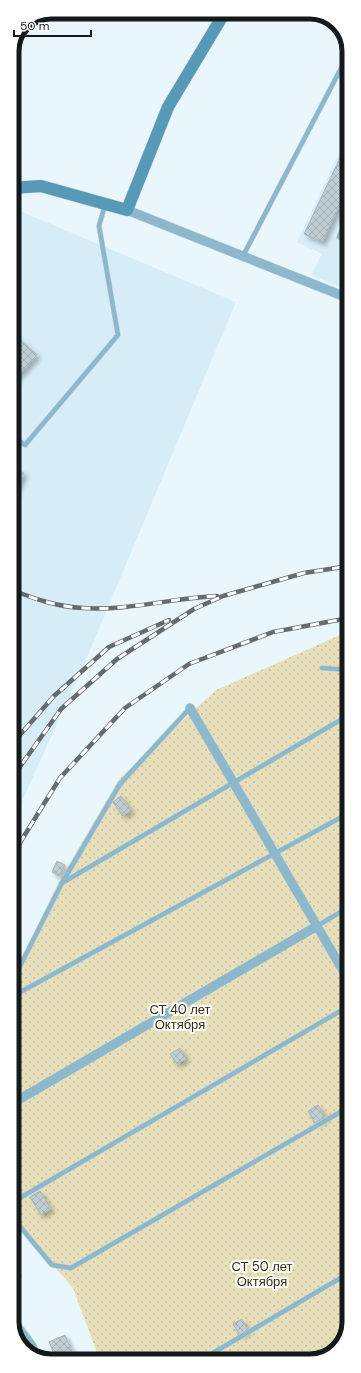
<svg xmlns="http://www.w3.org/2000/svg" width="361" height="1373" font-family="'DM Sans',sans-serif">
<defs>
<pattern id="grass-dots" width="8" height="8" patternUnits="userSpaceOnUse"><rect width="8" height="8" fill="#e7dfba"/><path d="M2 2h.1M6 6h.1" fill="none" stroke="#c5bf9f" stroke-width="1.8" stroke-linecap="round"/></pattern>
<pattern id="building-cross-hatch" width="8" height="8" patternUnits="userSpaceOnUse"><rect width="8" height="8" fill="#c0ced4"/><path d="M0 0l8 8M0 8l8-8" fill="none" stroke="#a4b0b5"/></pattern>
<filter id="shadow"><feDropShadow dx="3.5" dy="3.5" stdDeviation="2" flood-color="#0004"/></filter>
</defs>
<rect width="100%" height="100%" fill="#e9f7fd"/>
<g fill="#d6ecf6">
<polygon points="348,134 348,290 311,275 322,254 297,242"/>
<polygon points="15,209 236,302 85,662 12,823 12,212"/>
</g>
<polygon fill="url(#grass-dots)" points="349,631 349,1322 339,1347 317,1360 100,1361 73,1288 13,1220 13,979 57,885 119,779 216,690"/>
<g fill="url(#building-cross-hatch)" stroke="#a7b5bb" filter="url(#shadow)">
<polygon points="348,141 348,187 322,242 304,234"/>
<polygon points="12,333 37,355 12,383"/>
<polygon points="14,469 24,473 14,494 12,493"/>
<polygon points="121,796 131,810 123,816 113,802"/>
<polygon points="57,861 65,865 59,876 52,872"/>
<polygon points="180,1048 186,1059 177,1064 170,1054"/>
<polygon points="318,1105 325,1117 315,1123 308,1111"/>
<polygon points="40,1191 51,1209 41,1215 30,1197"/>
<polygon points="242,1319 248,1330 240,1335 233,1324"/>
<polygon points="65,1335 76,1361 56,1361 55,1356 49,1342"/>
</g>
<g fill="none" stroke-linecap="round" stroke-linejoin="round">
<defs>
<g id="lane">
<polyline points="342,68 348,71"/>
<polyline points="348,216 339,237 348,241"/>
<polyline points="243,256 348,55"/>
<polyline points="12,436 25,445 118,335 99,226 105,205"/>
<polyline points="322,668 349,670"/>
<polyline points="62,883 349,715"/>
<polyline points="317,926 349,907"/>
<polyline points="13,980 62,883 120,784 190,708"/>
<polyline points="13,996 349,813"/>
<polyline points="13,1202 349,1006"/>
<polyline points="13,1218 52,1265 71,1268 349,1107"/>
<polyline points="13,1273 19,1276 13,1292"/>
<polyline points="13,1317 34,1345 38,1357"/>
<polyline points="201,1360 349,1273"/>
</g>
<g id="street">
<polyline points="127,210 348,298"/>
<polyline points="190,708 349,981"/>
<polyline points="13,1103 317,926"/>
</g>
<polyline id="secondary" points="12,188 41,186 127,210 168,107 225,12"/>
</defs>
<use href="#lane" stroke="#c7d3d9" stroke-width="5.5"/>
<use href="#street" stroke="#c7d3d9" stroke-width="10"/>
<use href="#secondary" stroke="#c7d3d9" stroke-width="13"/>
<use href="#lane" stroke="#8db8cb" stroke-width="4.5"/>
<use href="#street" stroke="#8db8cb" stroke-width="9"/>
<use href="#secondary" stroke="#569ab7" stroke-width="12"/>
<defs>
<g id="rail">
<path d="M12,590C35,599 58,607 83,608C128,611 172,598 217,596"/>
<polyline points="12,744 54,696 109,647 169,620"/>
<polyline points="12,778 61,709 117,659 194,609 223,596 304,573 349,566"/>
<polyline points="12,860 21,841 60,778 125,708 189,664 273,632 349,618"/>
</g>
</defs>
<use href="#rail" stroke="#646c70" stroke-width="4.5"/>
<use href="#rail" stroke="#fff" stroke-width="3" stroke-dasharray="9" stroke-linecap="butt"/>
</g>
<g text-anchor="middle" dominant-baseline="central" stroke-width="4" stroke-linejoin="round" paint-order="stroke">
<g font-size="13" fill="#352e09" stroke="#fff">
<text x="180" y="1009">СТ 40 лет<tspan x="180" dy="15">Октября</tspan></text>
<text x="262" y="1266">СТ 50 лет<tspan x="262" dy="15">Октября</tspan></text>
</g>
</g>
<path d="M0 0H361V1373H0ZM51 19H310A32 32 0 0 1 342 51V1322A32 32 0 0 1 310 1354H51A32 32 0 0 1 19 1322V51A32 32 0 0 1 51 19Z" fill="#fff" fill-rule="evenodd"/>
<path fill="none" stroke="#14191b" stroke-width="5" d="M51 19H310A32 32 0 0 1 342 51V1322A32 32 0 0 1 310 1354H51A32 32 0 0 1 19 1322V51A32 32 0 0 1 51 19Z"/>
<path d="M14 30v6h77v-6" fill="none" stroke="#14191b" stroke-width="2"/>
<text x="20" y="30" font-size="12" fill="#14191b" stroke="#ffffff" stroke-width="3" paint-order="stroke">50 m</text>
</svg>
